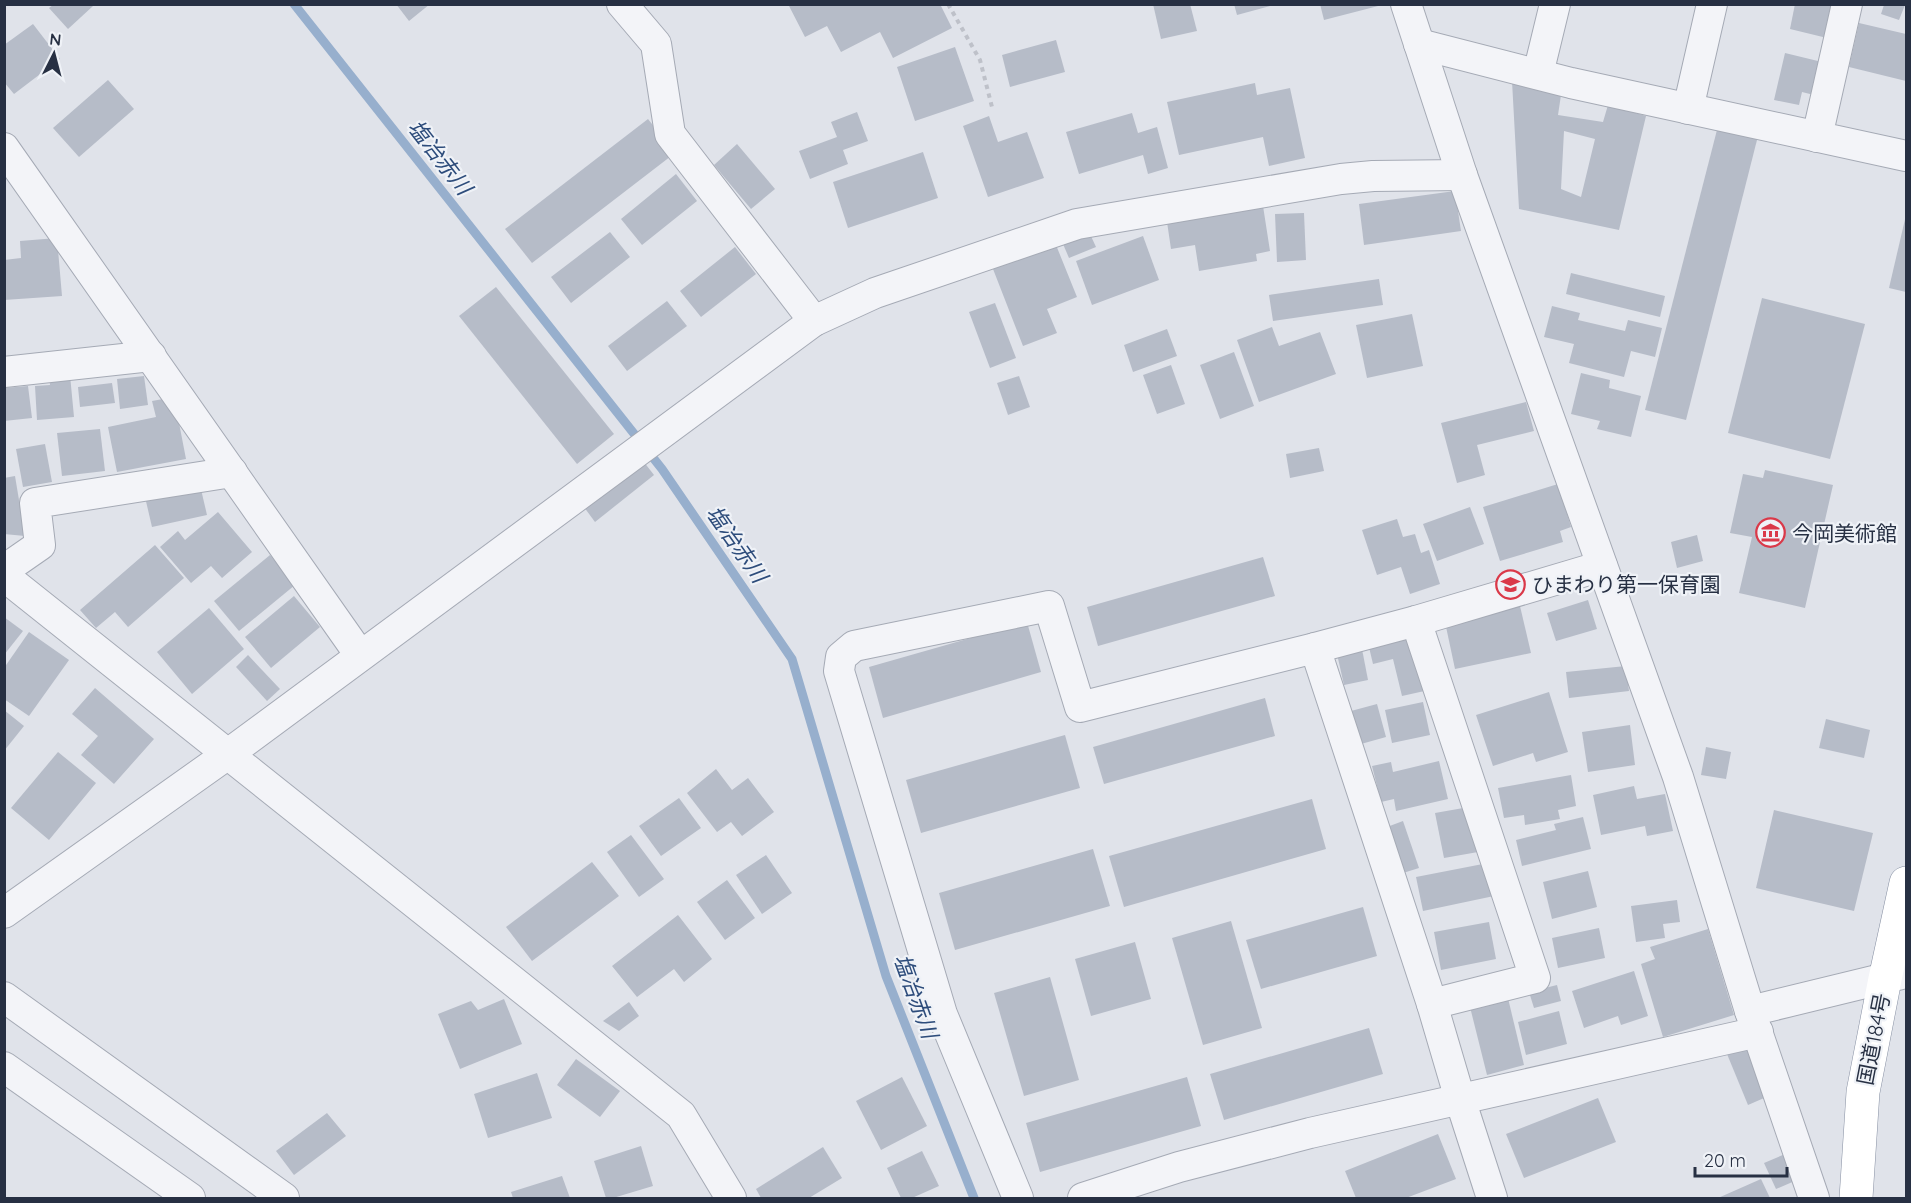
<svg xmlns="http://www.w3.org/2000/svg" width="1911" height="1203" font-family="Quicksand,'Noto Sans JP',sans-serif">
<rect width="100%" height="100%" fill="#e0e3ea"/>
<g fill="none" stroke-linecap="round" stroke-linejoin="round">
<polyline stroke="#97afcd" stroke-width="9" points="294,4 662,469 792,659 886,976 974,1198"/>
</g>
<g fill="#b6bcc8" fill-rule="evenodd">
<polygon points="396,4 430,4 409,21"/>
<polygon points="788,4 940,4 952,28 893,58 880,32 841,52 827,26 805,37"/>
<polygon points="1153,4 1190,4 1197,31 1161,39"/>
<polygon points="1234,4 1274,4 1274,5 1237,15"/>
<polygon points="1320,4 1382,4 1382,5 1324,20"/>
<polygon points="1795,4 1835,4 1827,38 1790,29"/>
<polygon points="53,5 92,5 93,6 68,29 49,8"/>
<polygon points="1884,5 1905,5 1899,20 1881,14"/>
<polygon points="1859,23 1906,34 1906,81 1849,67"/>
<polygon points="33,24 60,59 14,94 4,82 4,45"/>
<polygon points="1056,40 1065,72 1010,87 1002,55"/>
<polygon points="955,47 974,101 915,121 897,67"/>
<polygon points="1785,53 1822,62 1814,95 1802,92 1799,105 1774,100"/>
<polygon points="108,80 134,109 79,157 53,128"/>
<path d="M1512,81L1561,95L1558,115L1603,122L1608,105L1646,116L1619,230L1519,209ZM1564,131L1595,139L1581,197L1561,189Z"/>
<polygon points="1255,83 1257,95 1290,88 1305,158 1269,166 1263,137 1179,155 1167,102"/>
<polygon points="857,112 868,141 843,150 848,164 810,179 799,151 837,137 831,122"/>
<polygon points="1132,113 1138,133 1157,127 1168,168 1148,174 1143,155 1079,174 1066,132"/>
<polygon points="989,116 998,142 1027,132 1044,178 988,197 963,126"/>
<polygon points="648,119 675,153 532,263 505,229"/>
<polygon points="1718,126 1758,136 1686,420 1645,410"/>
<polygon points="737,144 775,189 751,209 714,165"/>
<polygon points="923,152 938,198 848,228 833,182"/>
<polygon points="676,174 697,201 642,245 621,219"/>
<polygon points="1455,191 1461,231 1364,245 1359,204"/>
<polygon points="1263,206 1270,251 1256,254 1257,261 1199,271 1195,245 1171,249 1167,222"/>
<polygon points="1304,213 1306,260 1277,262 1275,214"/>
<polygon points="1906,215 1906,292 1889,288"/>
<polygon points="610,232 630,257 571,303 551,277"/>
<polygon points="1090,234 1096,247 1069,258 1063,244"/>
<polygon points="1143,236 1159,280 1092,305 1076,261"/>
<polygon points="57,238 62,296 4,300 4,260 21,258 20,241"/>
<polygon points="1056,245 1077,297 1047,309 1057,333 1023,346 993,269"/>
<polygon points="735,247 756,274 701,317 680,291"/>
<polygon points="1571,273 1665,296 1660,317 1566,294"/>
<polygon points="1379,279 1383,305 1273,321 1269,295"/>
<polygon points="496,287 614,434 577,464 459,316"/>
<polygon points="1762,298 1865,324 1830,459 1728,433"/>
<polygon points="667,301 687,326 627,371 608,346"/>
<polygon points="995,303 1016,358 990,368 969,312"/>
<polygon points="1552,306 1580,313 1578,320 1625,331 1628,320 1662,328 1655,357 1631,351 1624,377 1569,363 1574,344 1544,337"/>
<polygon points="1412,314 1423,366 1367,378 1356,325"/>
<polygon points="1272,327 1279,346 1320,332 1336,374 1259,402 1237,340"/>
<polygon points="1167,329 1177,356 1133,372 1124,345"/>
<polygon points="1234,352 1254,406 1220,419 1200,365"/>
<polygon points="1171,365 1185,404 1157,414 1143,375"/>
<polygon points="1581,373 1610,380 1609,388 1641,396 1631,437 1597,429 1600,421 1571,414"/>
<polygon points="70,375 74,417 37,420 35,386 50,385 49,376"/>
<polygon points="144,376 148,405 120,409 117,379"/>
<polygon points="1019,376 1030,407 1008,415 997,383"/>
<polygon points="112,383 115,403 80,407 78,387"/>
<polygon points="28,386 32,418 4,421 4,388"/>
<polygon points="174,397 186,459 117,472 108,427 156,417 152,401"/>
<polygon points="1526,402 1534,431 1477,445 1485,475 1457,483 1441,423"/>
<polygon points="100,429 105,471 62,476 57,433"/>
<polygon points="45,444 52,482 23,487 16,449"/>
<polygon points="1319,448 1324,471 1290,478 1286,454"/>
<polygon points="640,457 654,475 595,522 581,503"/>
<polygon points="1765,470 1833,485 1805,608 1739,593 1752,537 1730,533 1743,474 1763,478"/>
<polygon points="15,476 25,536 4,534 4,478"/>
<polygon points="1558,484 1571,527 1560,531 1563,542 1500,561 1483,507"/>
<polygon points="200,485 207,515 152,527 145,497"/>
<polygon points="1470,507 1484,544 1437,561 1423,524"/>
<polygon points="218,512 252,552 222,578 211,566 191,583 160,547 178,531 185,540"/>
<polygon points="1397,519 1403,537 1415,534 1421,553 1429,550 1440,584 1410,594 1401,567 1377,575 1362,530"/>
<polygon points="1697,535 1703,561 1677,568 1671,542"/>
<polygon points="155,545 184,578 128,627 115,612 96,628 80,610"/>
<polygon points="270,555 295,585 239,631 214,601"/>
<polygon points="1263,557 1275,596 1098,646 1087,607"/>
<polygon points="294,596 320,627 271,668 245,637"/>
<polygon points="1588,600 1597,629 1556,641 1547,613"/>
<polygon points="1520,606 1531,653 1455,669 1445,622"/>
<polygon points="209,608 244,649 192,694 157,652"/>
<polygon points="4,617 23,631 4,655"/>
<polygon points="1027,622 1041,672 883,718 869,667"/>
<polygon points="1414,631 1429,690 1402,696 1393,659 1373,664 1368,643"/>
<polygon points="29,632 69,660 29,716 4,699 4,668"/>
<polygon points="1362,649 1368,680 1344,685 1337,654"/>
<polygon points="248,655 280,689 267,701 236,667"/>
<polygon points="1626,666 1629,691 1569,698 1566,672"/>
<polygon points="95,688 154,739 114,784 81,755 98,736 72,714"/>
<polygon points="1549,692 1568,752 1536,762 1533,753 1493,766 1476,715"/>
<polygon points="1265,698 1275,736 1104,784 1093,747"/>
<polygon points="1423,702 1430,735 1392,743 1385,710"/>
<polygon points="1377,704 1386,737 1361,744 1351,711"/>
<polygon points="4,710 24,726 4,751"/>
<polygon points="1826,719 1870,730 1864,758 1819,748"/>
<polygon points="1630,725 1635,765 1588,772 1582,732"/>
<polygon points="1065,735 1080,788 921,833 906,780"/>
<polygon points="1706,747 1731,752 1726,779 1701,775"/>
<polygon points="58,752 96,783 49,840 11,808"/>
<polygon points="1439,761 1448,799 1396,811 1394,799 1381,802 1372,766 1391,762 1393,772"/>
<polygon points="716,769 732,790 748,778 774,812 742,836 731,822 717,832 687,793"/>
<polygon points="1571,775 1576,806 1558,810 1560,819 1525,825 1524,815 1504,818 1498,788"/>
<polygon points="1634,786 1637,799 1665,794 1673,831 1647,836 1645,826 1601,835 1593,795"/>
<polygon points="679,798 701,828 661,856 639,826"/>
<polygon points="1312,799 1326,849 1124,907 1109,856"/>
<polygon points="1469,807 1478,852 1444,858 1435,813"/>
<polygon points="1774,810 1873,833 1854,911 1756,888"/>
<polygon points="1583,817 1591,849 1522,866 1516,840 1556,830 1554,824"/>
<polygon points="1403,821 1419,868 1403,873 1387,827"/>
<polygon points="631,835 664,879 639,897 607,852"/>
<polygon points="1093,849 1110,906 955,950 939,893"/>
<polygon points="766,855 792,893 762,914 736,875"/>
<polygon points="592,862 619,896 532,961 506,927"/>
<polygon points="1488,863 1494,896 1423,911 1416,877"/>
<polygon points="1588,871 1597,907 1552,919 1543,882"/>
<polygon points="727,880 755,918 725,940 697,902"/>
<polygon points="1677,900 1680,922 1663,924 1665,938 1636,942 1631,906"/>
<polygon points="1363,907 1377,956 1261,989 1246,940"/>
<polygon points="678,915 712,959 684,982 674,969 637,997 612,966"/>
<polygon points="1231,921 1262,1028 1203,1045 1172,938"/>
<polygon points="1489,922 1496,959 1441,970 1434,932"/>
<polygon points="1599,928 1605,958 1558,968 1552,938"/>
<polygon points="1708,929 1734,1015 1663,1037 1641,964 1655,959 1650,947"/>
<polygon points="1135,942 1151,999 1091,1016 1075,959"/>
<polygon points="1634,971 1648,1016 1621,1025 1618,1016 1584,1028 1572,991"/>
<polygon points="1050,977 1079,1080 1024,1096 994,993"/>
<polygon points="1557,985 1561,1001 1534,1008 1529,992"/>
<polygon points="1507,994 1524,1065 1487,1075 1469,1003"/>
<polygon points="504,999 522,1044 460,1069 438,1014 471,1001 478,1010"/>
<polygon points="629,1002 639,1016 619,1031 603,1021"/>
<polygon points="1559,1011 1567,1044 1526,1055 1518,1022"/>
<polygon points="1369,1028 1383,1074 1224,1120 1210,1074"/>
<polygon points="1750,1044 1771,1095 1748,1105 1727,1054"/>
<polygon points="576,1059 620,1091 600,1117 557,1085"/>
<polygon points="537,1073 552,1118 488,1138 474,1094"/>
<polygon points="902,1077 927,1126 881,1150 856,1101"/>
<polygon points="1187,1077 1201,1126 1040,1172 1026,1123"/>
<polygon points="1598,1098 1616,1142 1524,1178 1506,1134"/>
<polygon points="327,1113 346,1136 294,1175 276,1151"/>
<polygon points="1438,1134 1456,1179 1406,1198 1356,1198 1345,1171"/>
<polygon points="641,1146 653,1186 613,1198 606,1198 594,1161"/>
<polygon points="823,1147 842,1178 809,1198 761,1198 756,1189"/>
<polygon points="922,1151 939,1186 912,1198 901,1198 887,1168"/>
<polygon points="1785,1154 1797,1180 1776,1189 1764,1163"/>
<polygon points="562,1176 570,1198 513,1198 511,1192"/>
<polygon points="1761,1179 1770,1198 1718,1198"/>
</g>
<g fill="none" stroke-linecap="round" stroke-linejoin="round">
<defs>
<g id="minor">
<polyline points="622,4 656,44 670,134 814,321"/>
<polyline points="1406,4 1462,175 1678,777 1750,1011 1814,1198"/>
<polyline points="1419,44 1571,83 1906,156"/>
<polyline points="1538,74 1555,4"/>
<polyline points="1688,109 1712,4"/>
<polyline points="1817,137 1847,4"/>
<polyline points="4,148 360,655"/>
<polyline points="4,372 151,356"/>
<polyline points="4,570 40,545 35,503 232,472"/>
<polyline points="4,576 681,1115 731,1198"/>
<polyline points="1416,621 1535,978 1432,1004"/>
<polyline points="4,913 228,754 814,321 875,293 1077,224 1341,179 1373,176 1462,175"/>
<polyline points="4,997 284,1198"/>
<polyline points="1750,1011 1906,973"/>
<polyline points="4,1067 190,1198"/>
<polyline points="1018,1198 942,1014 839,671 841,657 854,646 1049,606 1080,707 1315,648"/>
<polyline points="1083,1198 1179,1167 1310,1133 1758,1032"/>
<polyline points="1492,1198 1460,1099 1432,1004 1315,648 1416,621 1602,566"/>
</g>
<polyline id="trunk" points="1856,1198 1863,1092 1885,979 1906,883"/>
</defs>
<use href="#minor" stroke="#a5aab5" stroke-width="32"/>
<use href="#trunk" stroke="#868fa2" stroke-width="34"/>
<polyline stroke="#bec1c9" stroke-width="4" stroke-dasharray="4.5 4.5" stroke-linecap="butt" points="948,4 980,60 992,107"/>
<use href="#minor" stroke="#f3f4f8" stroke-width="30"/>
<use href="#trunk" stroke="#fff" stroke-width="33"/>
</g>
<defs>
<symbol id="museum-ring" viewBox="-11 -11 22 22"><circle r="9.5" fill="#eff2f7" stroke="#da3949" stroke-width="1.5"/><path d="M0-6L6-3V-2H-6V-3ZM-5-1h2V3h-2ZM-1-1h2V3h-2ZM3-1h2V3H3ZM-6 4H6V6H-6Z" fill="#da3949"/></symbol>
<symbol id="school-ring" viewBox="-11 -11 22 22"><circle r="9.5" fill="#eff2f7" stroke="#da3949" stroke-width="1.5"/><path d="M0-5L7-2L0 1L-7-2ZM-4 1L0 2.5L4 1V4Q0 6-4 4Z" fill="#da3949"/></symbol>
</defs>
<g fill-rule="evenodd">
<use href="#museum-ring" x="1754" y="516" width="33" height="33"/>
<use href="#school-ring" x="1494" y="568" width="33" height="33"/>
</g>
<g text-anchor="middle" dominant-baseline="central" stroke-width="4.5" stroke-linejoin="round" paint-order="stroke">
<g font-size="21" fill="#273043" stroke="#eff2f7" text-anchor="start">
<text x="1792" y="533">今岡美術館</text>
<text x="1532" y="584">ひまわり第一保育園</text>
</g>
<g font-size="21" fill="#273043" stroke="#eff2f7">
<text transform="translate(1873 1039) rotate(-79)">国道184号</text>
</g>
<g font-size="22" font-style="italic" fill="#2d4c7b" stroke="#eff2f7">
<text transform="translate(440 157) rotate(52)">塩冶赤川</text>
<text transform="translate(737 544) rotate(55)">塩冶赤川</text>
<text transform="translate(916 996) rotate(70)">塩冶赤川</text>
</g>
</g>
<rect width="1911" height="1203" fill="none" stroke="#273043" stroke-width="12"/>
<g transform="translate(54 54) rotate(6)" stroke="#eff2f7" stroke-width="4.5" paint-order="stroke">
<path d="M0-4.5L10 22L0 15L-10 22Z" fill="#273043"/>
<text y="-9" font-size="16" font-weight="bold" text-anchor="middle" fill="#273043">N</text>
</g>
<path d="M1695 1167v9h92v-9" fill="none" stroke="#273043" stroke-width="3"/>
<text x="1704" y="1167" font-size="18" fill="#273043" stroke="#eff2f7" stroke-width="4.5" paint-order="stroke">20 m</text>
</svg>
